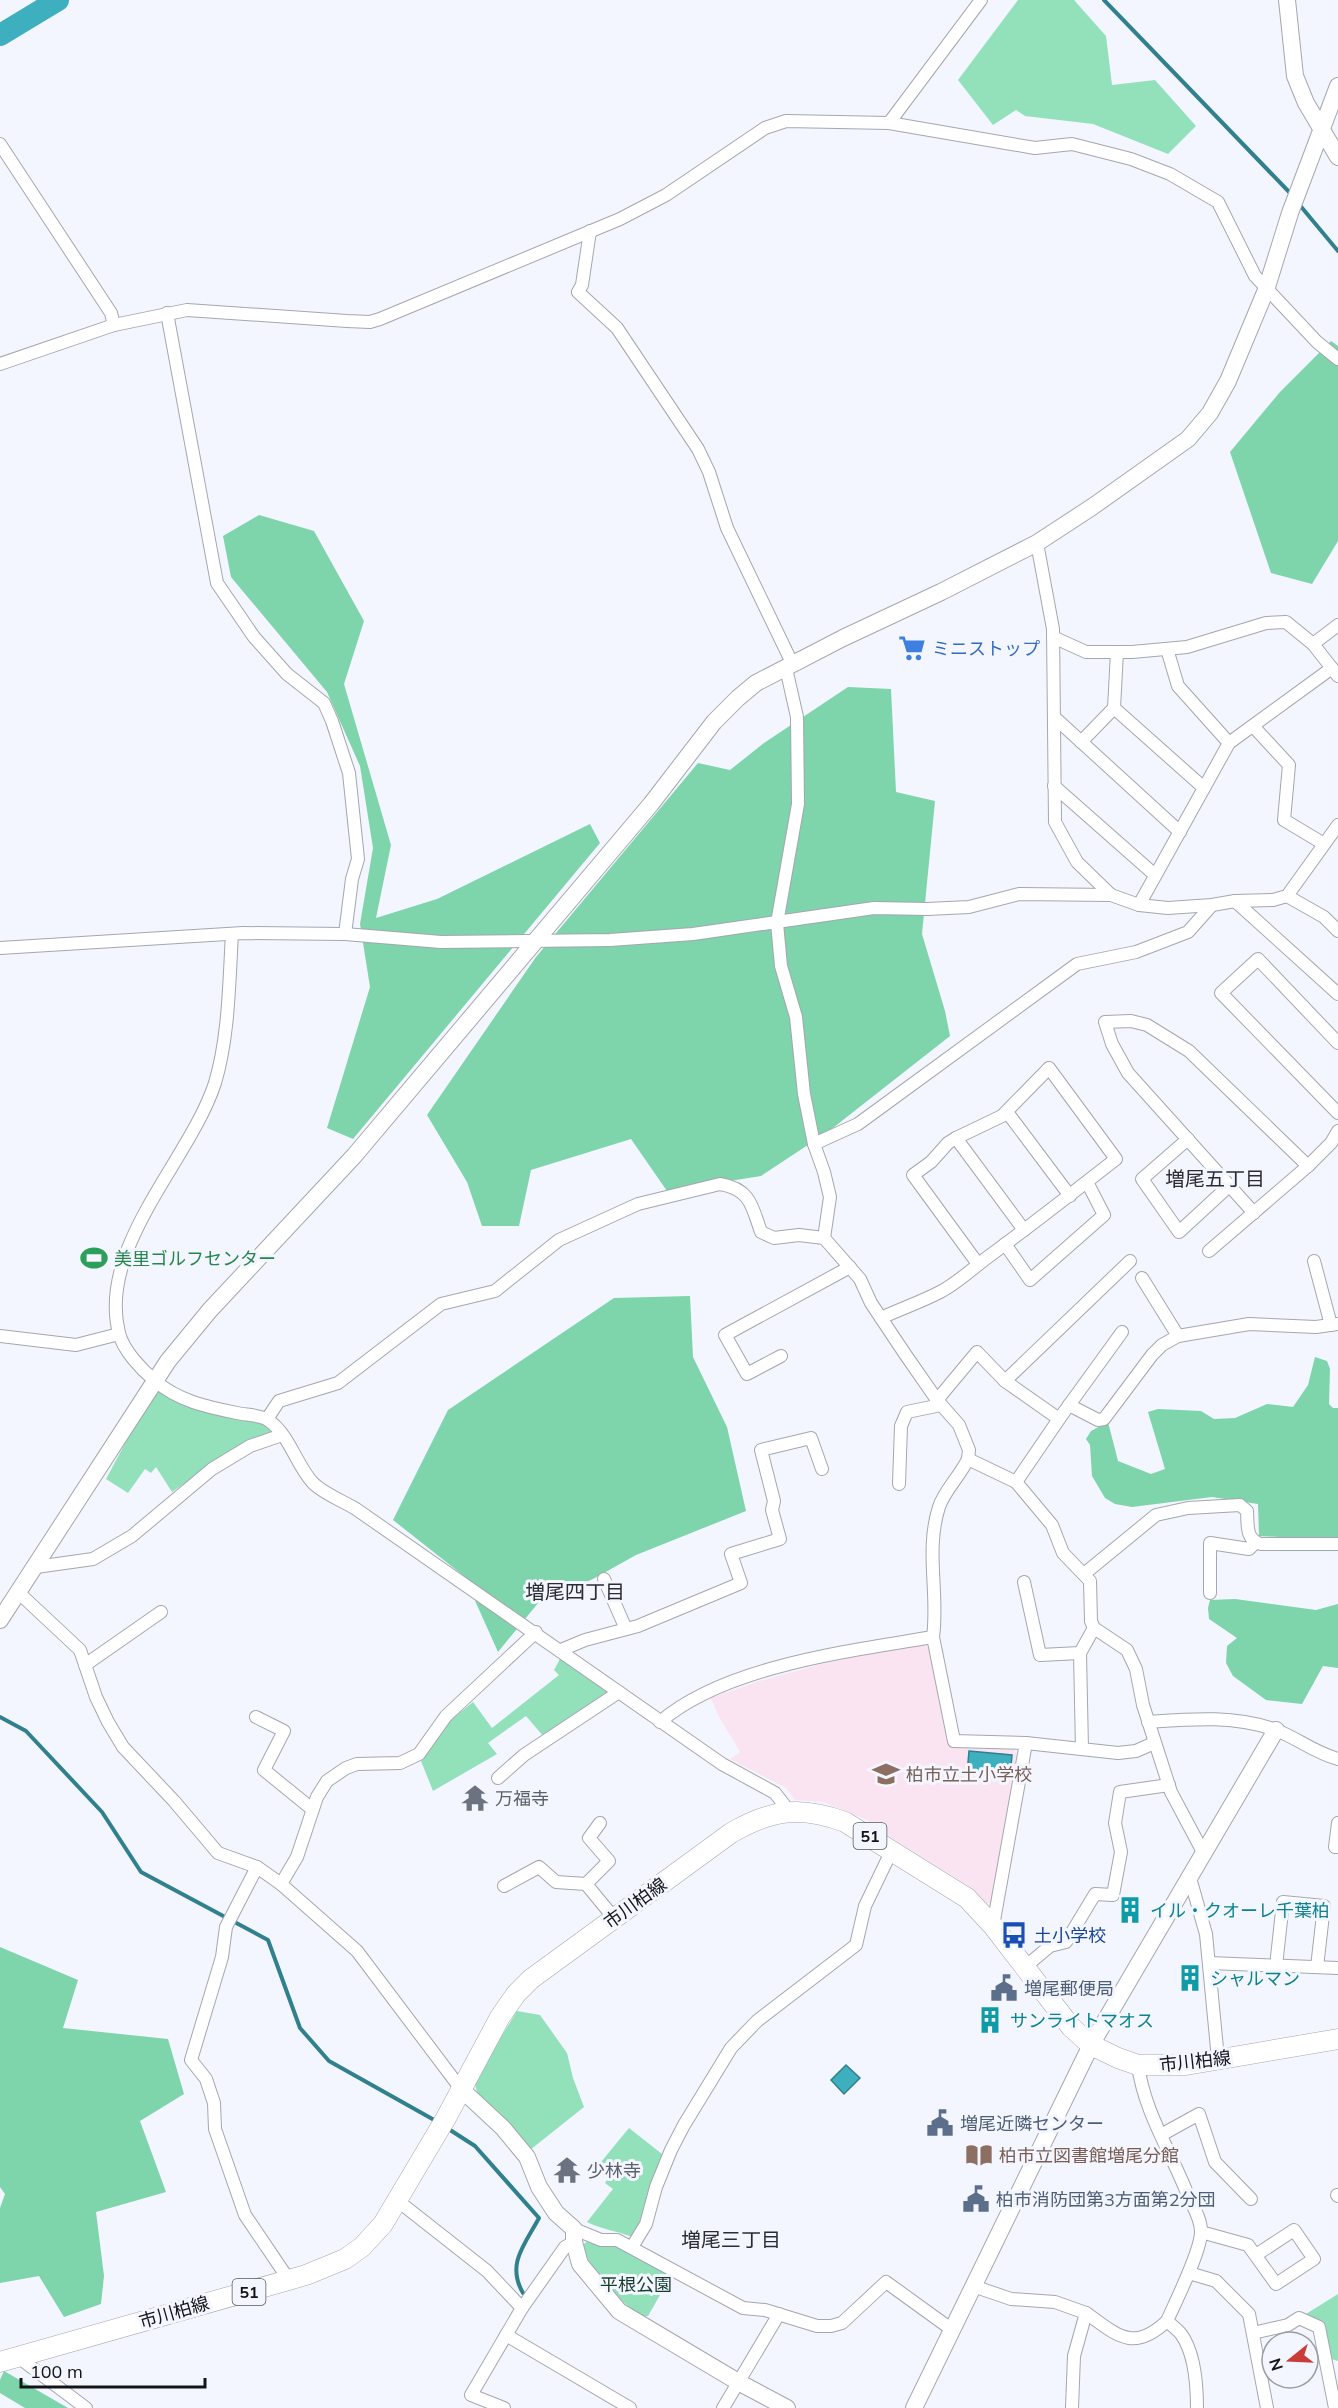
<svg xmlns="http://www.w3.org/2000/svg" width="1338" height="2408" font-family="Mulish,'Noto Sans JP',sans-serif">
<rect width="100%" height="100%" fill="#f3f6fe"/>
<polygon fill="#fbe4f2" points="920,1643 934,1651 951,1746 1014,1749 1017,1756 992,1902 987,1904 967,1885 882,1832 867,1820 823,1802 795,1800 786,1788 730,1759 740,1752 718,1715 711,1698 756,1682 822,1664"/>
<g fill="#92e1bb">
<polygon points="1018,0 1074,0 1106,36 1112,85 1155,80 1196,126 1168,154 1093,124 1025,116 1016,110 993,125 958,80"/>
<polygon points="156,1386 190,1407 264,1424 272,1432 246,1441 172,1492 156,1467 151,1473 145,1469 128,1493 106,1479"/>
<polygon points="561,1657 610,1694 544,1737 526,1716 488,1743 497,1754 433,1791 421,1761 448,1722 473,1702 492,1728 559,1675 554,1670"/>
<polygon points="517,2011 540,2015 567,2053 573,2078 584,2107 530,2150 478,2096 474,2081"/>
<path d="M629,2128L662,2154C652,2182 647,2213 632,2237C617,2231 601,2229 587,2222L613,2189L605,2183L613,2171L601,2162Z"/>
<path d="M588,2241L601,2245H617L666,2274L668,2281L648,2316L642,2317C617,2299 592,2274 582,2245Z"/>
<polygon points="1338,2294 1338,2361 1331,2359 1324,2322 1306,2314"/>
</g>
<g fill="#7ed4ab">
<polygon points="1331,341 1338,346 1338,541 1312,584 1271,573 1230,452 1280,392"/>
<polygon points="259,515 314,531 364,621 344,684 391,845 376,918 437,899 590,824 600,843 353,1139 327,1128 370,987 360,924 373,848 360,766 327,692 231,577 223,536"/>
<polygon points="848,687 891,689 896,792 935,801 922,934 945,1011 950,1036 829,1131 761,1176 667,1191 631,1139 531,1170 519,1226 482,1226 467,1182 427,1115 536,957 698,763 730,770 764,743"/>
<polygon points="690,1296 693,1357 727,1427 746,1511 636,1555 593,1579 539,1602 498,1652 464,1576 393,1520 448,1410 614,1298"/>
<polygon points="1315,1357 1327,1361 1330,1369 1329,1404 1333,1408 1338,1408 1338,1540 1259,1536 1258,1504 1212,1497 1132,1507 1115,1504 1105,1498 1092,1476 1090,1445 1086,1439 1091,1431 1108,1422 1118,1461 1151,1474 1165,1469 1148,1412 1158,1409 1201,1411 1214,1419 1235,1418 1267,1404 1293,1407 1308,1385"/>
<polygon points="1235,1599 1316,1610 1338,1604 1338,1668 1323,1666 1302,1704 1266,1700 1233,1676 1226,1663 1227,1646 1237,1638 1209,1619 1208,1608 1210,1600"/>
<polygon points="0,1947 78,1980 63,2028 168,2039 184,2094 140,2121 166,2192 96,2212 104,2276 101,2304 64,2317 39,2276 0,2283 0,2208 5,2194 0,2187"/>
<polygon points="4,2371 68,2408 25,2408 0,2393 0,2380"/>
</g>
<g fill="#3dafbf" stroke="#30808d" stroke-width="1.5">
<polygon points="969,1751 1012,1755 1010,1778 967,1774"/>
<polygon points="846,2065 860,2078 844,2094 831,2080"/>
</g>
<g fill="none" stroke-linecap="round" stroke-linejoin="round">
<g stroke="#30808d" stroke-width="4">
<polyline points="1104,0 1292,195"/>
<polyline points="1298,203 1338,251"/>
<polyline points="0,1717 26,1731 102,1812 141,1872 268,1940 300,2028 329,2061 436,2121"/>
<path d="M447,2128L475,2146L539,2218C525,2244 506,2264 523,2293"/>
</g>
<polyline stroke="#3dafbf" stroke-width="22" points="0,35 58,0"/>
<defs>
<g id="street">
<polyline points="889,123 981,0"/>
<polyline points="0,144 111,313 114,325"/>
<polyline points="590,231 582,285 578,292 617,328 698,449 709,472 727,528 793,665"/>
<polyline points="167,313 217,583 254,637 287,674 324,703 332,721 349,773 358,859 352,879 345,934"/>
<polyline points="0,364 114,325 187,310 347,321 370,322 380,319 620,219 666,195 765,128 786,121 889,123 1035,148 1072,144 1131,159 1170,174 1218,202 1255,276 1317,342 1338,359"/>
<polyline points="1037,543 1053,629 1055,822 1077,862 1111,895"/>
<polyline points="1053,637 1086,652 1132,652 1187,647 1266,623 1286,622 1313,644 1338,676"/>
<polyline points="1313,644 1338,625"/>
<polyline points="1167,649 1178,686 1229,743"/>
<polyline points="786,668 797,717 798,804 777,923 781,966 796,1017 804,1094 814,1144 824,1172 830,1197 824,1238"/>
<polyline points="1114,708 1204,788"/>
<polyline points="1054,717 1180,832"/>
<polyline points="1253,726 1289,765 1284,820 1324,844"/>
<polyline points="1081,742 1114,708 1117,652"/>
<polyline points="1054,786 1155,875"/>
<polyline points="1287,896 1324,917 1338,931"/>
<polyline points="1235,901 1338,994"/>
<polyline points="1139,905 1229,743 1332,668"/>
<path d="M232,934C229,983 229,1036 215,1083C190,1160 97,1247 119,1333C123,1350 141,1369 154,1380C178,1401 207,1407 237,1413C246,1415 261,1415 268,1420C290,1435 296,1465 313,1483C324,1494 343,1501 356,1509L722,1764L775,1793L789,1811"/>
<polyline points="0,948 243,933 345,934 441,942 610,940 693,934 874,908 927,909 969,907 1019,894 1111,895 1139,905 1168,908 1212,905 1235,901 1273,900 1287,896 1338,825"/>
<polyline points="1338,1043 1258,959 1221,993 1338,1113"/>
<polyline points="1007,1112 1070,1196"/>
<polyline points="956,1138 1024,1230"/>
<polyline points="1188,1139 1142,1179 1179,1232 1230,1185"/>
<polyline points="814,1144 858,1124 1077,964 1136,952 1188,932 1212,905"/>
<polyline points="1254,1213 1128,1073 1112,1044 1105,1022 1131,1021 1147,1025 1189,1051 1308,1166"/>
<polyline points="1005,1244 1030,1280 1104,1215 1087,1182"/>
<polyline points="1209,1251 1308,1166 1331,1143 1338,1131"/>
<polyline points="1314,1261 1331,1325"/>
<polyline points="1142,1278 1178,1336 1249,1324 1316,1327 1338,1324"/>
<path d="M881,1318C900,1309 921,1302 940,1292C958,1283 975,1266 992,1254C1034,1223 1075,1191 1116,1159L1049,1068L1002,1116L956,1138L948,1143L931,1162L913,1175L978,1264"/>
<polyline points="0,1336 76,1345 119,1334"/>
<polyline points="781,1356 747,1374 725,1335 850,1267"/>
<polyline points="1005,1381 1130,1261"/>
<polyline points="937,1400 977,1352 1005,1381 1059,1419 1016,1482"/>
<polyline points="1069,1405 1098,1420 1104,1419 1152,1355 1162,1345 1178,1336"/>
<path d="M267,1419L279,1401L338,1383L441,1304L495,1291L559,1240L638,1204L720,1184C751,1189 752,1207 761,1232L774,1238L799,1235L824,1238L860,1279L871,1303L905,1354L937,1400L959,1425L969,1450L968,1459"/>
<polyline points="1059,1419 1122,1332"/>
<polyline points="899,1484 901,1426 907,1412 941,1405"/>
<polyline points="36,1567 93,1559 132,1536 212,1469 250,1446 282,1435"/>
<path d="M1084,1574L1156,1515L1188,1508L1240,1505L1247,1511C1248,1524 1245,1540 1261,1544H1338"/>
<polyline points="604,1579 626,1629"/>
<polyline points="1024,1582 1040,1655 1080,1653"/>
<polyline points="18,1592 80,1650 96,1697 108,1722 123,1747 174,1801 218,1853 257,1867 281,1884 357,1951 461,2089"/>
<polyline points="1210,1593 1210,1543 1249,1549 1255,1543"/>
<polyline points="561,1650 585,1640 638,1626 741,1583 731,1554 780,1539 772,1510 774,1501 761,1450 811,1438 822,1469"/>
<polyline points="85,1665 161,1612"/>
<polyline points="256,1717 284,1731 264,1770 312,1809"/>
<path d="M660,1722C725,1666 850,1651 933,1637"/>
<path d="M1148,1722C1191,1719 1234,1715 1276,1730C1297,1738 1315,1753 1338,1759"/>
<polyline points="1026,1743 1118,1753 1136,1751 1154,1743"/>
<polyline points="1082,1749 1080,1653 1094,1628"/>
<polyline points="498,1778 524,1755 619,1692"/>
<polyline points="1338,1823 1335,1847 1338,1847"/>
<polyline points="257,1867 226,1927 222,1957 191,2060 206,2079 214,2103 215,2129 245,2215 289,2280"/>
<polyline points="1190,1878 1206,1934 1218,2059"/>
<polyline points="281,1884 297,1857 317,1797 327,1781 346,1768 357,1764 400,1763 419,1754 446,1716 536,1632"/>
<polyline points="586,1884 609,1861 589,1838 600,1823"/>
<polyline points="504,1886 539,1867 556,1882 586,1884 614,1918"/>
<path d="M993,1926L1026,1743L954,1741L933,1637C939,1594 925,1550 939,1507C944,1491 960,1476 968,1459L1016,1482L1052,1525L1063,1553L1090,1581L1091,1621L1094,1628L1127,1650L1136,1669L1143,1705L1171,1792L1204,1854"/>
<polyline points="1209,1963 1338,1968"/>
<polyline points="1276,1966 1283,1902 1324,1906 1317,1967"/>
<polyline points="1025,1967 1050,1946 1066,1942 1095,1894 1113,1895 1121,1852 1115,1823 1120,1792 1169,1785"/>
<path d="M1138,2065C1144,2111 1170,2150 1187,2193C1192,2205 1201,2218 1201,2231C1202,2249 1175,2303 1167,2321C1171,2325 1177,2329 1181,2334C1195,2353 1197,2386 1197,2408"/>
<polyline points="1161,2135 1199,2114 1215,2162 1251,2199"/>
<polyline points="1337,2195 1338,2196"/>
<polyline points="398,2201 487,2271 522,2308"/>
<polyline points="574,2229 601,2240 617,2240 743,2308 765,2310 817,2326 831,2326 842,2323 886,2282 951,2329"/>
<polyline points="1201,2232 1248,2245 1276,2284 1314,2259 1294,2230 1256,2255"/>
<polyline points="632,2247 646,2224 656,2187 671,2150 684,2125 731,2048 757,2021 856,1945 865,1906 892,1850"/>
<polyline points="1189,2273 1216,2281 1249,2314 1267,2408"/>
<polyline points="973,2286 1011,2299 1055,2302 1086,2313 1074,2356 1072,2408"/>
<path d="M1086,2313C1117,2335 1133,2353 1167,2321"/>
<polyline points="1253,2333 1288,2325 1299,2318 1319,2327 1335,2408"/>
<polyline points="506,2335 630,2408"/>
<polyline points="18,2357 86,2408"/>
<polyline points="504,2408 471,2395 522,2308 565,2247 574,2242"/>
<polyline points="723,2408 779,2314"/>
</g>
<g id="secondary">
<polyline points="1287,0 1295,76 1306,103 1338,157"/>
<polyline points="0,1620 168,1361 210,1310 354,1156 651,804 714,722 738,698 756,683 843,638 941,592 1037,543 1092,507 1188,439 1210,413 1228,381 1266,290 1290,213 1338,86"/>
<polyline points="461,2089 503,2128 527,2157 539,2187 556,2213 574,2229 574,2242 580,2264 619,2311 740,2383 787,2408"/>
<polyline points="914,2408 1091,2045 1276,1730"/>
</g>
<path id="primary" d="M0,2362L306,2275L345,2259L362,2247L383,2224L446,2118L500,2017L516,1994L531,1979L731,1833C772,1809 801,1806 845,1822L967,1898L993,1926L1071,2027L1091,2045L1118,2058L1138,2065H1186L1338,2039"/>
</defs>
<use href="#street" stroke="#a4a7ae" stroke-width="14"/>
<use href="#secondary" stroke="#a4a7ae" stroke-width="18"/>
<use href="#primary" stroke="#a4a7ae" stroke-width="21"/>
<use href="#street" stroke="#fff" stroke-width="12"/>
<use href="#secondary" stroke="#fff" stroke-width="16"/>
<use href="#primary" stroke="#fff" stroke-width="20"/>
</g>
<defs>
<symbol id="supermarket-bare" viewBox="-9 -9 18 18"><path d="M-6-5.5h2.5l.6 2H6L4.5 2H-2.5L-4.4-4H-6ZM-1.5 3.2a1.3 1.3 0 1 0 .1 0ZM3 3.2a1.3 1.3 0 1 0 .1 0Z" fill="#3f7fe0" stroke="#f3f6fe" stroke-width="2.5" paint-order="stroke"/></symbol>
<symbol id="stadium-bare" viewBox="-9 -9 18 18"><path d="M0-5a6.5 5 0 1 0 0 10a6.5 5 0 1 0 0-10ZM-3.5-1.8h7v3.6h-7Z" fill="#2e9e5b" stroke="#f3f6fe" stroke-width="2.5" paint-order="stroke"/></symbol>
<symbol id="school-bare" viewBox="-9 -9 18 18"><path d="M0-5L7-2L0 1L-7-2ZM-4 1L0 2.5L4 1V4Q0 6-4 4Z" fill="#8d6e63" stroke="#f3f6fe" stroke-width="2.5" paint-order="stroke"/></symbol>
<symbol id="temple-bare" viewBox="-9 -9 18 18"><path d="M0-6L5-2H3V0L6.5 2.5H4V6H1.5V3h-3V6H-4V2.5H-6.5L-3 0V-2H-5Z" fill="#6b7280" stroke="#f3f6fe" stroke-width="2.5" paint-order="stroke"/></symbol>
<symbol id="building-bare" viewBox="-9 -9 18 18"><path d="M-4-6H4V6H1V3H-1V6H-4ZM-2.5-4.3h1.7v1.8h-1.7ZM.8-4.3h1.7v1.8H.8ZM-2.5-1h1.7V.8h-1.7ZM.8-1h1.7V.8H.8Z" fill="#0f9aa8" stroke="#f3f6fe" stroke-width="2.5" paint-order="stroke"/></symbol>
<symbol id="bus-bare" viewBox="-9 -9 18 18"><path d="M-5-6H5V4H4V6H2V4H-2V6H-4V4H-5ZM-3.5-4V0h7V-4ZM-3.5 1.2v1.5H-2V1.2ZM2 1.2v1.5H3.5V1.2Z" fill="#1a4fb4" stroke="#f3f6fe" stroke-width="2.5" paint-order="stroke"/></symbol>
<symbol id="civic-bare" viewBox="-9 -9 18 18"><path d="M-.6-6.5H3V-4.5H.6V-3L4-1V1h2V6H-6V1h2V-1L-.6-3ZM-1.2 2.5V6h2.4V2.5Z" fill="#5c6f8a" stroke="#f3f6fe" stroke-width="2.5" paint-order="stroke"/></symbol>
<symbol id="library-bare" viewBox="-9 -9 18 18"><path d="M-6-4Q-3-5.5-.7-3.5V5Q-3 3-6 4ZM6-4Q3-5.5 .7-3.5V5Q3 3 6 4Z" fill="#8d6e63" stroke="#f3f6fe" stroke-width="2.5" paint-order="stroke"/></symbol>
</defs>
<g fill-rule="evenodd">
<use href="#supermarket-bare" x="893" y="629" width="38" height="38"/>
<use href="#stadium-bare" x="75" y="1239" width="38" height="38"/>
<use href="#school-bare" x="867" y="1755" width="38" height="38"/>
<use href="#temple-bare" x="456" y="1779" width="38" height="38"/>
<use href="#building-bare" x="1111" y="1891" width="38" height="38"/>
<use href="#bus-bare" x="995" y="1916" width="38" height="38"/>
<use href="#building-bare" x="1171" y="1959" width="38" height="38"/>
<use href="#civic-bare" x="985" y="1969" width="38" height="38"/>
<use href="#building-bare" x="971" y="2001" width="38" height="38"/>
<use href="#civic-bare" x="921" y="2104" width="38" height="38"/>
<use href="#library-bare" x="960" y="2136" width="38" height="38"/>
<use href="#temple-bare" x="548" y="2151" width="38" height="38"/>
<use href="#civic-bare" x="957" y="2180" width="38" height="38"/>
</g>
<g text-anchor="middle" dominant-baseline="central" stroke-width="6" stroke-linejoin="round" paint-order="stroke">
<g fill="#f3f6fe" stroke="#56585c" stroke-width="1.5">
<rect x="853.5" y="1823" width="33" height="26" rx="4.5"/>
<rect x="232.5" y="2279" width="33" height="26" rx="4.5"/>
</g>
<g font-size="16" font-weight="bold" fill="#131417">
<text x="870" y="1836">51</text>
<text x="249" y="2292">51</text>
</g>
<g font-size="18" fill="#366cbe" stroke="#f3f6fe" text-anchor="start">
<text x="932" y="648">ミニストップ</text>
</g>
<g font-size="18" fill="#27864d" stroke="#f3f6fe" text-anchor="start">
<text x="114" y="1258">美里ゴルフセンター</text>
</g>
<g font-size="18" fill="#785e54" stroke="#f3f6fe" text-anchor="start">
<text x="906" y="1774">柏市立土小学校</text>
<text x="999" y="2155">柏市立図書館増尾分館</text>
</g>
<g font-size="18" fill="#5b616d" stroke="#f3f6fe" text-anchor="start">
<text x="495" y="1798">万福寺</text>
<text x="587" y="2170">少林寺</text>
</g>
<g font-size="18" fill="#131417" stroke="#f3f6fe">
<text transform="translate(635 1903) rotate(-36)">市川柏線</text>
<text transform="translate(1195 2061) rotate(-6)">市川柏線</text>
<text transform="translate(174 2312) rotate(-16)">市川柏線</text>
</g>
<g font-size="18" fill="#0d838f" stroke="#f3f6fe" text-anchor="start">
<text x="1150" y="1910">イル・クオーレ千葉柏</text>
<text x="1210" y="1978">シャルマン</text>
<text x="1010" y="2020">サンライトマオス</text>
</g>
<g font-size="18" fill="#164399" stroke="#f3f6fe" text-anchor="start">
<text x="1034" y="1935">土小学校</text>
</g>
<g font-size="18" fill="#4e5e75" stroke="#f3f6fe" text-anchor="start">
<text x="1024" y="1988">増尾郵便局</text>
<text x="960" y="2123">増尾近隣センター</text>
<text x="996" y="2199">柏市消防団第3方面第2分団</text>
</g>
<g font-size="18" fill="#153b2b" stroke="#f3f6fe">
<text x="636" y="2284">平根公園</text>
</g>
<g font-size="20" fill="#2b2d33" stroke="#f3f6fe">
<text x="1215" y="1178">増尾五丁目</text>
<text x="575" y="1591">増尾四丁目</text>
<text x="731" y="2239">増尾三丁目</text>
</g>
</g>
<g transform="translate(1290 2360) rotate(252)"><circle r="28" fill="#f3f6fe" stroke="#999ca2" stroke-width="1.5"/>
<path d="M0-4.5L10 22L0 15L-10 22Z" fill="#ca3c37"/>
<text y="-9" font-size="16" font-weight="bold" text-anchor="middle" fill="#131417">N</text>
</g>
<path d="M21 2378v9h184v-9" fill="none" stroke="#131417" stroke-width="3"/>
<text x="30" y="2378" font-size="18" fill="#131417" stroke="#f3f6fe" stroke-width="4.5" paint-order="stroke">100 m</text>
</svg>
